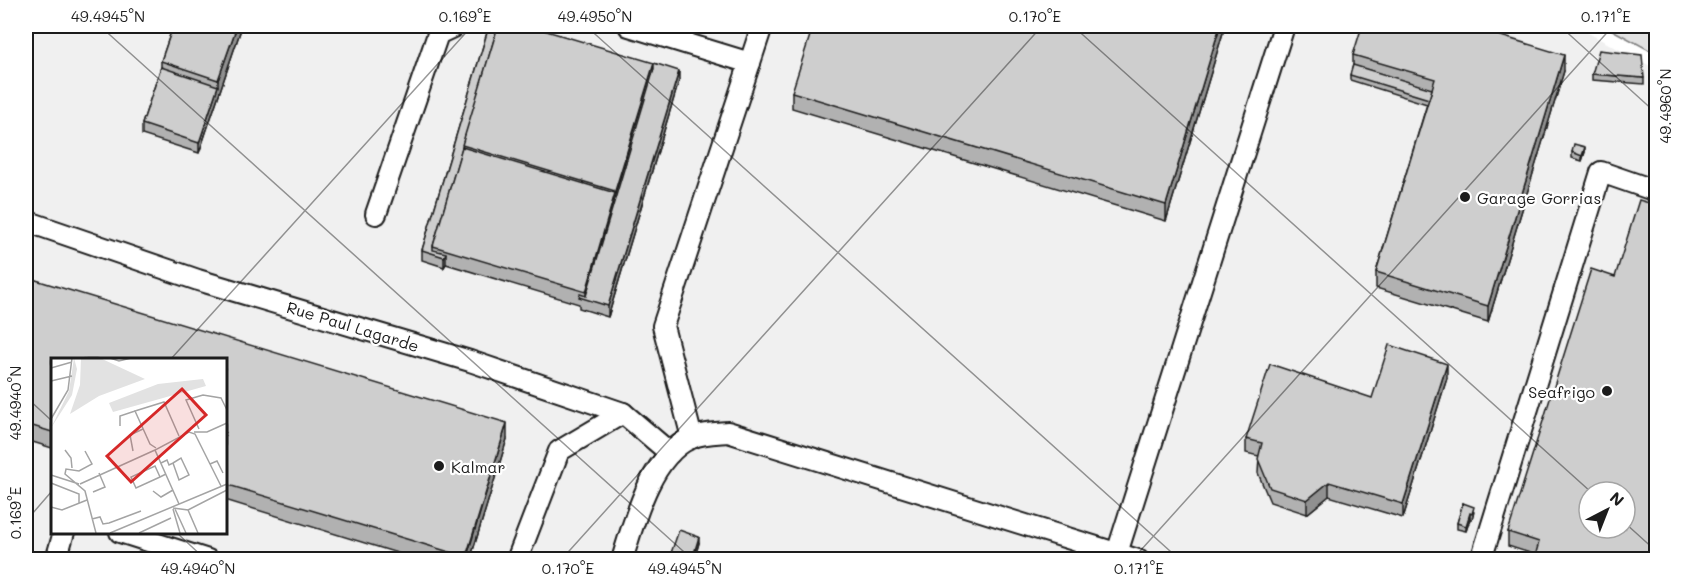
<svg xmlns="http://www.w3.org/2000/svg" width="1682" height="585" font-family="Mali,sans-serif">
<rect width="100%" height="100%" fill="#fff"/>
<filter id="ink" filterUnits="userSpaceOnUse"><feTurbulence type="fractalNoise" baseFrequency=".0167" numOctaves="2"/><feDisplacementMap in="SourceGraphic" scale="12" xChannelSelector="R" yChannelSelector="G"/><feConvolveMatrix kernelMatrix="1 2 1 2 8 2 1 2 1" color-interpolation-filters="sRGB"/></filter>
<g filter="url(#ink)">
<path fill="#f0f0f0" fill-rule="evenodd" d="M26,26H1575L1656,69V559H26ZM52,360H225V532H52ZM1589,492H1625V528H1589Z"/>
<polygon fill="#e2e2e2" stroke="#7f7f7f" stroke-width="1.5" points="1605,26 1656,26 1656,53 1651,51"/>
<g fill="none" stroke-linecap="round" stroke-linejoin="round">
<defs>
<g id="service">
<polyline points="629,26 750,63"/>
<polyline points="376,214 438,34 455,26"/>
<polyline points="26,221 198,280 470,361 623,413 670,453"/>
<polyline points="692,438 663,326 762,26"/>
<polyline points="120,532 208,560"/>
<polyline points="1117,553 1284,26"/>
<polyline points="56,560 64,532"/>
<polyline points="517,560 559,451 623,413"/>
<path d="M622,560C634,521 651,455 691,438C702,433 717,433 728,432L1138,560"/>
<polyline points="1481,560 1601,172 1656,191"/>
</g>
</defs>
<use href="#service" stroke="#1c1c1c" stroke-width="24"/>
<use href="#service" stroke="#fff" stroke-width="20"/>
</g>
<g fill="#b1b1b1" stroke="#1c1c1c" stroke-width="1.5">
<polygon points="173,26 242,26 199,153 142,135 142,124 161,67 161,61"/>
<polygon points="489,26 679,81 608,317 579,308 579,304 446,264 444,267 422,260 422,250"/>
<polygon points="1225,26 1166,221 792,108 792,92"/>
<polygon points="1353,55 1564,71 1488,322 1376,288 1376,272 1427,104 1350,80 1350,75 1353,65"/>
<polygon points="1592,74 1644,78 1644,84 1592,80"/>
<polygon points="1572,152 1585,152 1582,161 1572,158"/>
<polygon points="26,277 507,439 470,560 420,560 225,500 225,360 52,360 52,448 26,440"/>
<polygon points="1615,277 1536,555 1508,546 1508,532"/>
<polygon points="1447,378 1403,518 1329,496 1307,514 1270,502 1258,473 1259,456 1246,453 1246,439 1372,398"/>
<polygon points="1463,503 1474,512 1472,519 1470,519 1466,531 1457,529 1457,523"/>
<polygon points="699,543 694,560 670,560 670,556"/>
</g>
<g fill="#909090" stroke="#1c1c1c" stroke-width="1.5">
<polygon points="237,26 242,26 199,153 199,143 218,86 218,80"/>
<polygon points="1220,26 1225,26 1166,221 1166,205"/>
<polygon points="1564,55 1564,71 1488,322 1488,306"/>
<polygon points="654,63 654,79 586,299 586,292"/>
<polygon points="679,71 679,81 608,317 608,306"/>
<polygon points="1585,147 1585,152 1582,161 1582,156"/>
<polygon points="446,253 446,264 444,267 444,257"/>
<polygon points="1447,364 1447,378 1403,518 1403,504"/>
<polygon points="507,423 507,439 470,560 466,560"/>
<polygon points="1329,482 1329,496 1307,514 1307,500"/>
<polygon points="1470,513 1470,519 1466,531 1466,526"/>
<polygon points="699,537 699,543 694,560 692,560"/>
</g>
<g fill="#cecece" stroke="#1c1c1c" stroke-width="1.5" fill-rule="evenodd">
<polygon points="173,26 237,26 218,80 161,61"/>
<polygon points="489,26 498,26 433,246 433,250 446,253 444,257 422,250"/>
<polygon points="498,26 530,26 654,63 615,191 462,145"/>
<polygon points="813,26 1220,26 1166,205 792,92"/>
<polygon points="1362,26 1468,26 1564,55 1488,306 1376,272 1435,79 1353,55"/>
<polygon points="1599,50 1642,55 1644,78 1592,74"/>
<polygon points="654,63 679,71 608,306 579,297 580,294 586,296 654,69"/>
<polygon points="1353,65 1432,89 1429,99 1350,75"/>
<polygon points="161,67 218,86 199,143 142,124"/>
<polygon points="1574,144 1585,147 1582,156 1572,152"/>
<polygon points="462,147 615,193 586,292 433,246"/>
<path d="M1639,200L1656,205V560H1534L1539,542L1508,532L1591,269L1615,277ZM1589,492H1625V528H1589Z"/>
<polygon points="26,277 507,423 466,557 225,484 225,360 52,360 52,432 26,424"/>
<polygon points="1389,345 1447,364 1403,504 1329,482 1307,500 1270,488 1258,459 1262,443 1246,439 1270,364 1372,398"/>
<polygon points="1463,503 1474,507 1472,514 1470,513 1466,526 1457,523"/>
<polygon points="679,530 699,537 692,560 681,560 670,556"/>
</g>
</g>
<path fill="none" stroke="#1c1c1c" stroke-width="1.5" stroke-opacity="0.45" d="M100,26L693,560M586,26L1180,560M1073,26L1591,492M1560,26L1656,113M170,360L472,26M26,397L52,421M26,521L52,491M1625,523L1656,551M176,532L206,560M561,560L1042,26M1132,560L1613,26"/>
<g fill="#1c1c1c" stroke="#fff" stroke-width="2">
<circle cx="1465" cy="197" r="6"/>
<circle cx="1607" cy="391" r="6"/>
<circle cx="439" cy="466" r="6"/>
</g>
<g text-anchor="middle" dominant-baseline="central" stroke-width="4.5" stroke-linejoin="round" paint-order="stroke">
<g font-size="16" fill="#1c1c1c" stroke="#fff" text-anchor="start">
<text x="1477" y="197">Garage Gorrias</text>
<text x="1595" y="391" text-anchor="end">Seafrigo</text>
<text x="451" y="466">Kalmar</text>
</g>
<g font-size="16" fill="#1c1c1c" stroke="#fff">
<text transform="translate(353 326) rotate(17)">Rue Paul Lagarde</text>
</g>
</g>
<g transform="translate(51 358)">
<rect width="176" height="176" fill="#fff"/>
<path d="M23,0L26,11L21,37L0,70L18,33ZM30,0H49L94,21L48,38L19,56L29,27ZM152,21L155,28L62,54L58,45L107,26Z" fill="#e2e2e2"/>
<path fill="none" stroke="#a4a4a4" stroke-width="1.5" d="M59,0L68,3L80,0M0,10L21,4M0,23L21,18M0,61L17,32L21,0M69,68V58L84,53M148,71L135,42L152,37L170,40L176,52M143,74H156L176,65M105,90L99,86L84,53L113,44L128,78M14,92L20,100L21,110M34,93L41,106L28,113L15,111L14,116L34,133L45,175M82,93L79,77L92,71M110,105L116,102L118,107L122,105L128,122L138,117L130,100L122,105M159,106L166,103L172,115M0,117L28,126M109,119L104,108L80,119L85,130L109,119L115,116M0,125L28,136V145M29,126L104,92M102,133L110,139L122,132M42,134L54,129L48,115M128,146L104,92L138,74L144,76L170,128M0,149L11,152L36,142M122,150L137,152L147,175M122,151L129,175M124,151L135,175M137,152L176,132M41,161L49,159L52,166L58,165L90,153M59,175L176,126M88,175L120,160"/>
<path fill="#d62828" fill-opacity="0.15" stroke="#d62828" stroke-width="3" d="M131,31L155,57L80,124L56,98Z"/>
<rect width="176" height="176" fill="none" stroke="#1c1c1c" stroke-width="3"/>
</g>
<rect width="1682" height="585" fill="none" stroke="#fff" stroke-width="66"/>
<g transform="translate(1607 510) rotate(42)"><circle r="28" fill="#ffffff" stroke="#a4a4a4" stroke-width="1.5"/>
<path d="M0-4.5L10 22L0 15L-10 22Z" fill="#1c1c1c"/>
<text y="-9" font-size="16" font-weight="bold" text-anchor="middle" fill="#1c1c1c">N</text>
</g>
<rect x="33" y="33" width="1616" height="519" fill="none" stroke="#1c1c1c" stroke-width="2"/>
<g font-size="15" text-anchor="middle" fill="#1c1c1c">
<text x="108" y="22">49.4945°N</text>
<text x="465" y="22">0.169°E</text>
<text x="595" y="22">49.4950°N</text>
<text x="1035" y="22">0.170°E</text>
<text x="1606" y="22">0.171°E</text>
<text transform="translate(1666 106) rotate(-90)" y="5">49.4960°N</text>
<text transform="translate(16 403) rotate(-90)" y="5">49.4940°N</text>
<text transform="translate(16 513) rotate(-90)" y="5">0.169°E</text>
<text x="198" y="574">49.4940°N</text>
<text x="568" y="574">0.170°E</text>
<text x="685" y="574">49.4945°N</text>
<text x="1139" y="574">0.171°E</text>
</g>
</svg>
